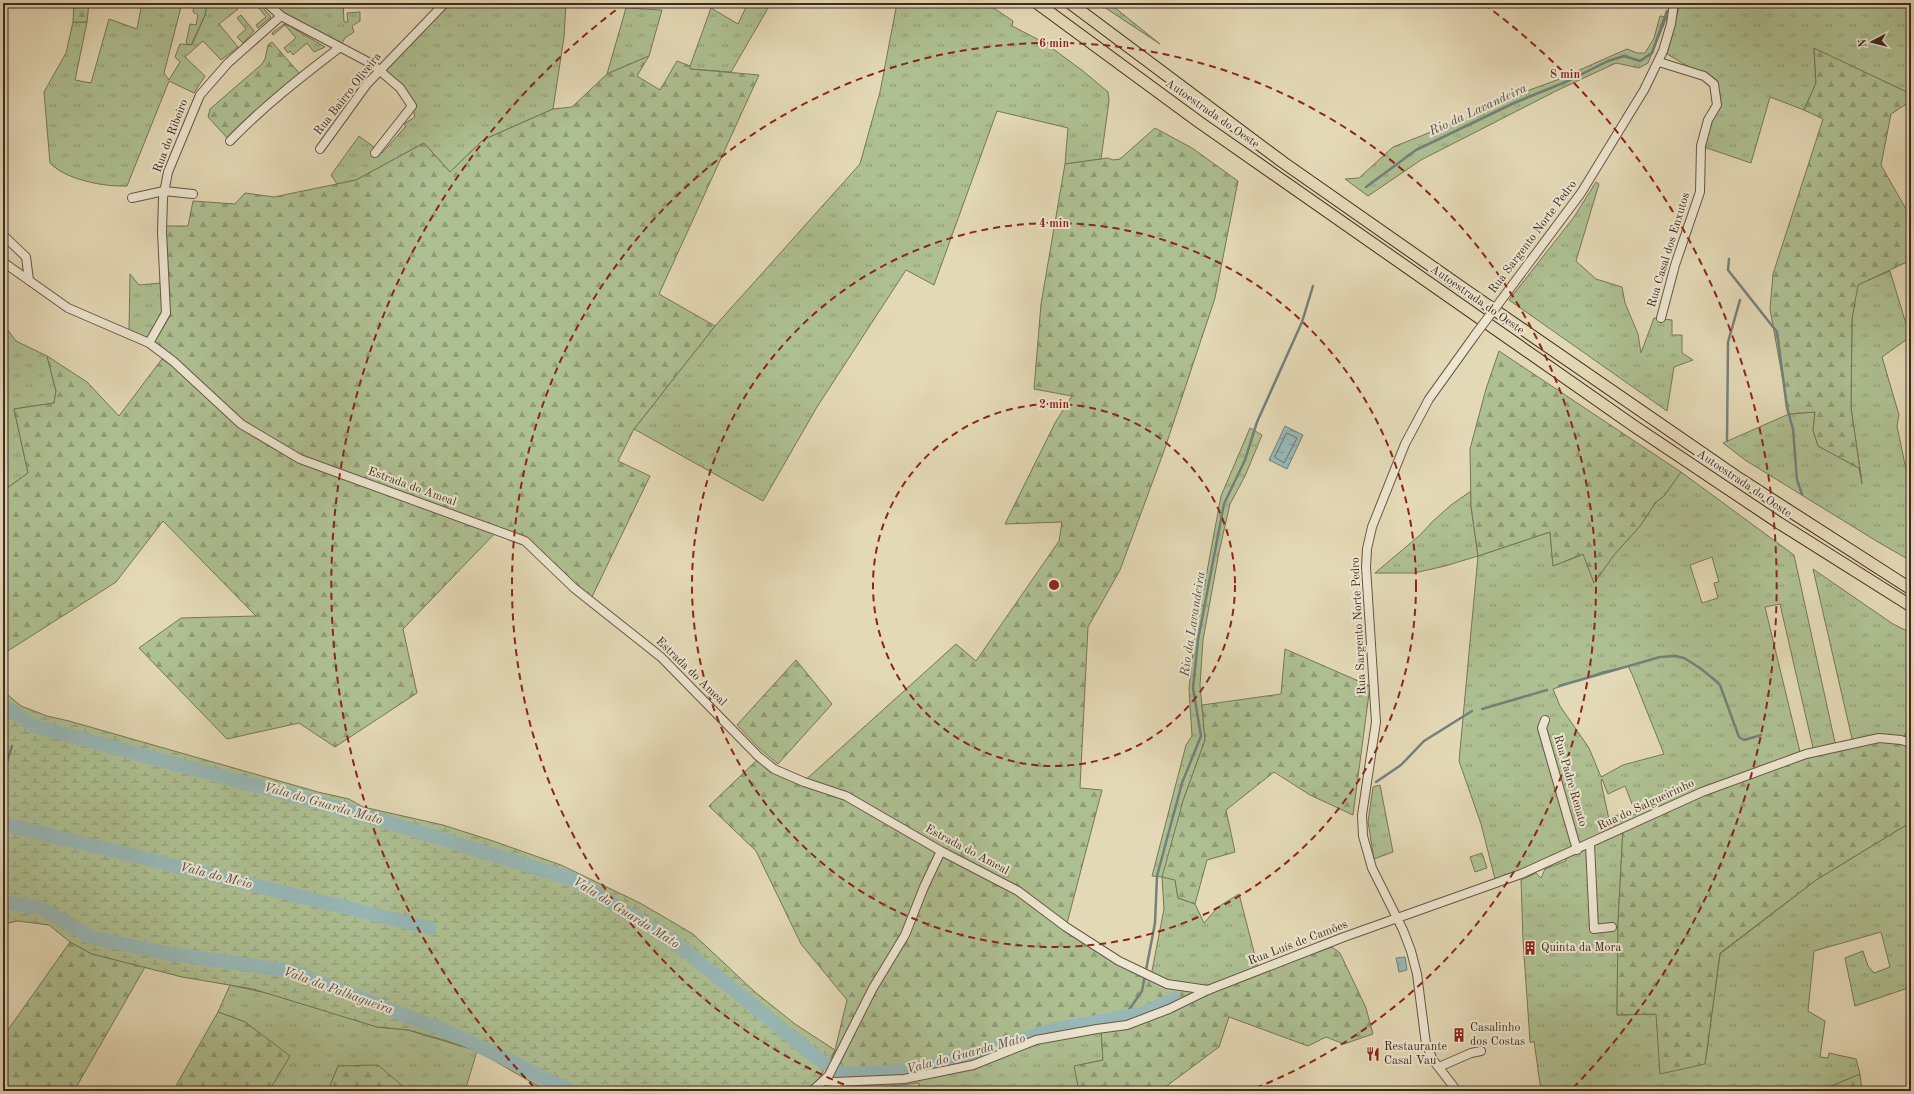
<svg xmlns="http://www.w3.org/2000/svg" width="1914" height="1094" font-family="'Old Standard TT',serif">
<defs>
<pattern id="grass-tufts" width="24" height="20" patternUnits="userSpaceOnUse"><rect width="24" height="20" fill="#aec092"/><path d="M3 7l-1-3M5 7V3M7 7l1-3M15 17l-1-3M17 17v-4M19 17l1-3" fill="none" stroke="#8f9c77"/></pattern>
<pattern id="forest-firs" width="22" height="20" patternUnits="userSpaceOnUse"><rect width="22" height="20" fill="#aec092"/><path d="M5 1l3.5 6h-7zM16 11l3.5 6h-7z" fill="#8f9c77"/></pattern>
<pattern id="wetland-marsh" width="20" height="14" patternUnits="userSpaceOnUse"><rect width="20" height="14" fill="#aec092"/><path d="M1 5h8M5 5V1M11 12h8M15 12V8" fill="none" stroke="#8f9c77"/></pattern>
<pattern id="water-ripples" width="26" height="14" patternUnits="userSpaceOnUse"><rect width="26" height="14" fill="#98b8b7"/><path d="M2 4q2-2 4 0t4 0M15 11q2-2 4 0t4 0" fill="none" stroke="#7d9694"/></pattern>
</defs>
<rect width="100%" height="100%" fill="#e4d9b6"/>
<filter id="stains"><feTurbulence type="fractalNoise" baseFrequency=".005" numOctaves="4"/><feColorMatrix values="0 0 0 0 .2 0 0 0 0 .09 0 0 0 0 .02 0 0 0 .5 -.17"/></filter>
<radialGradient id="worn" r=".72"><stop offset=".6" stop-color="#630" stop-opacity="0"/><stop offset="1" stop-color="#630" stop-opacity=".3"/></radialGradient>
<g fill="url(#grass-tufts)" stroke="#76765a" fill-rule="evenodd">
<path d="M142,3H182L164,73L169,80L180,62L175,57L180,44L192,45L205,15L207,3H234L238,9L219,24L238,47L221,60L203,41L185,57L205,76L194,93L169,81L127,186C105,187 66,180 50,163L44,92L66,53L73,22H87L75,80L91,83L109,19L137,29Z"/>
<polygon points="255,3 259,3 271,17 258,28 256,25 266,17"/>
<polygon points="267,3 343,3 344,22 348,22 347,13 360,12 360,21 352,26 354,32 345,38 339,48"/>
<polygon points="450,3 566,3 564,37 553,109 483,140 450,172 424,143 356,180 337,184 331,175 359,136 382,153 406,126 404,124 415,117 412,106 380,71"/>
<polygon points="748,3 771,3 731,72 689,69 711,8 738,24"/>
<polygon points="897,3 986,3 1013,21 1012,26 1045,43 1083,71 1108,92 1109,101 1101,159 1065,164 1068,128 997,111 934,285 906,270 817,407 763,501 634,429 715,326 860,164 880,92"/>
<polygon points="1098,3 1109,3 1160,44"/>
<polygon points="1680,3 1911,3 1911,94 1814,49 1816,83 1804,110 1770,97 1751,163 1701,146 1717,105 1714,84 1704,76 1667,54"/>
<polygon points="626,8 662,10 649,56 607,74"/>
<polygon points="241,15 254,31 243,43 237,37 246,29 237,18"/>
<polygon points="1660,16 1667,17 1648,63 1639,68 1616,63 1558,90 1421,160 1368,196 1345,179 1359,178 1393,147 1464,119 1521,93 1557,80 1627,49 1637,53 1645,53 1654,38"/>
<polygon points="284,24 288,25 325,47 314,52 307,43 293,55 290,51 288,53 284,48 296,38 285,25 273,35 272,33"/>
<polygon points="1596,182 1599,184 1576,261 1596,279 1622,287 1625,303 1638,334 1641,353 1654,318 1672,320 1672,335 1682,335 1682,353 1693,360 1674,367 1667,411 1509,300 1574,217"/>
<polygon points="1890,271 1910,337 1882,357 1899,415 1897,426 1908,479 1911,479 1911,561 1878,542 1745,460 1723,443 1789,414 1815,412 1813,430 1818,446 1859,468 1861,476 1851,408 1852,319 1857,285"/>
<polygon points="130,274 139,285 161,283 163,311 148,338 129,330"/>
<polygon points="3,324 16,341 47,356 56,391 54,403 14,409 28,473 3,491"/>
<polygon points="1250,428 1262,435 1245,476 1230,504 1219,552 1203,640 1200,685 1205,740 1183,801 1175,880 1178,898 1195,904 1204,923 1218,907 1239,894 1258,967 1342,933 1344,937 1208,990 1151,976 1164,909 1162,877 1152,876 1186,745 1192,736 1189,689 1194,642 1221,496"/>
<path d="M1681,472L1794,555L1836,747L1814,752L1780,604L1765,607L1801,756L1623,829L1618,922L1617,1015L1656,1014L1705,1064L1720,954L1816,880L1911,822V987L1855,1006L1845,958L1863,951L1868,966L1874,973L1890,967L1881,932L1814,951L1808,1011L1825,1021L1820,1057L1828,1058L1829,1053L1856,1059L1860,1074L1820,1091H1541L1534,1041L1531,1043L1530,1041L1523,940L1521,880L1536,873L1541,878L1545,869L1566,861V855L1496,883L1481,824L1459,761L1478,556L1445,566L1414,573H1375L1420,535L1433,521L1451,505L1471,491V506L1478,556L1550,532L1553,566L1584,554L1594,583L1614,555L1640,526L1656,502L1664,496ZM1712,557L1719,582L1714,583L1718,598L1702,603L1690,565ZM1628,666L1632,674L1664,754L1623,765L1601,777L1589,748L1560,706L1553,689L1602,672ZM1602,779L1608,794L1625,786L1636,814L1626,818L1624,814L1613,816L1614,832L1611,829L1601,782Z"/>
<polygon points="1813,569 1893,624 1911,633 1911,727 1901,740 1853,743"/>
<polygon points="1380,785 1393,852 1374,859 1368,822 1373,787"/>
<polygon points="1482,853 1487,868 1475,872 1470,857"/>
<polygon points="230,985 275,995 377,1027 408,1030 477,1051 465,1091 406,1091 405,1088 338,1066 328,1091 269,1091 289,1056 245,1022 218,1012"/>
<polygon points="1101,1028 1103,1060 1075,1066 1079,1091 919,1091 919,1083 850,1091 812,1091 823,1081"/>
</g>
<g fill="url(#forest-firs)" stroke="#76765a">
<polygon points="74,3 89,3 87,22 73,22"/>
<polygon points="272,42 300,74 230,141 208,117 210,109 262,64 265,59 268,45"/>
<polygon points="1814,48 1911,94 1911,101 1891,114 1881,165 1911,218 1911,260 1858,285 1852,319 1851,408 1862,484 1859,468 1818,446 1813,430 1815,412 1789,414 1770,309 1773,274 1823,119 1804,110 1816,83"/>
<polygon points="649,56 637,76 660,90 677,61 690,66 690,69 759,75 659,294 715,326 634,429 618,461 650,476 590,601 525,541 497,531 403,629 417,693 335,747 299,723 227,739 139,648 181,618 256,616 163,521 116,582 3,654 3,491 28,473 14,409 54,403 56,391 47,356 87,382 119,416 162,359 192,380 155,341 170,316 166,226 188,226 193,201 235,204 245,193 274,197 356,180 424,143 450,172 483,140 553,109 572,107 607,74"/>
<polygon points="1155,128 1192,148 1238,181 1215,298 1164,451 1120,570 1088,627 1080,788 1102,790 1066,927 1163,982 1208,990 1332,947 1340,953 1366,1008 1373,1034 1344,1044 1326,1037 1308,1046 1229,1017 1219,1047 1160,1091 1079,1091 1074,1066 1103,1060 1101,1029 1065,1034 973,1065 926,1073 823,1081 835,1050 847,1000 801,944 756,851 709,806 757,760 772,771 801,784 956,644 976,661 1059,541 1062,522 1005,524 1055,423 1072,396 1034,389 1041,304 1065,164 1108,158 1113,160 1120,159"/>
<polygon points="1499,351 1681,472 1664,496 1656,502 1640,526 1614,555 1594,583 1583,554 1553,566 1550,532 1478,556 1471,506 1470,449 1486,389"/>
<polygon points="1285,649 1370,686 1353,815 1310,795 1274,772 1226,810 1235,852 1207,860 1195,904 1178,898 1175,880 1162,877 1183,801 1205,740 1202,705 1281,694"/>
<polygon points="796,660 832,704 778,764 759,748 737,725"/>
<polygon points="1911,727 1911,822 1816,880 1720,953 1705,1064 1660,1074 1656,1014 1617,1015 1618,922 1623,828 1806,754 1853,743 1901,740"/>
<polygon points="70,942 92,954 145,967 74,1091 3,1091 3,1037"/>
<polygon points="218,1012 245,1022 290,1056 269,1091 173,1091"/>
<polygon points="378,1065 405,1088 406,1091 328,1091 338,1066"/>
<polygon points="1860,1074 1862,1091 1820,1091"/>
</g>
<polygon fill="url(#wetland-marsh)" stroke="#76765a" points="3,691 21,706 47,716 69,721 318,792 349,799 363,807 443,825 493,841 561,865 640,903 693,934 755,992 795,1024 835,1050 820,1077 806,1091 547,1091 477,1051 441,1039 408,1030 377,1027 253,989 182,977 92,954 70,942 49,925 18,921 3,924"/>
<polygon fill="#aec092" stroke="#76765a" points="188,3 207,3 205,15 191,45 186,43 190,24 196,25 198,15 193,12 194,6 188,5"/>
<g fill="url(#water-ripples)" stroke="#74807b">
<polygon points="1285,426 1303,435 1287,469 1269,460"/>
<polygon points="1405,957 1407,970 1399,972 1396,958"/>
</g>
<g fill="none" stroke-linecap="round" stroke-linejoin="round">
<polygon stroke="#6c726c" stroke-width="1" points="1287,433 1297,438 1284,463 1275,457"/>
<g stroke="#74807b" stroke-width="2.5">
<polyline points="1682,4 1683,3"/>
<polyline points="1366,187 1416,150 1514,103 1568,81 1608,61 1624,56 1640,61 1652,53 1667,11"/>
<polyline points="1729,259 1728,270 1777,332 1787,408 1793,429 1797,480 1802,494"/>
<polyline points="1727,441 1728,342 1740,300"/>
<polyline points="1559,686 1660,657 1675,656 1684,658 1700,668 1716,681 1720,685 1739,737 1744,740 1761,735"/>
<polyline points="1482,709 1547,690"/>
<polyline points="3,774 12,746"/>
<polyline points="1376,782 1401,765 1424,741 1472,711"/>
<polyline points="1124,1017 1142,991 1155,923 1157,876 1182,783 1201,736 1193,688 1198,640 1224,504 1245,460 1257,422 1302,322 1313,286"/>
</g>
<g stroke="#98b8b7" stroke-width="14">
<polyline points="3,705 34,726 361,814 575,880 676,943 821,1061 844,1074 909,1071 986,1051 1052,1030 1141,1014 1174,999"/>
<polyline points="3,824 430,928"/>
<polyline points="3,904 9,903 41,908 90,937 165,953 291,971 456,1035 571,1091"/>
</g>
<defs>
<g id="minor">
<polyline points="267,3 281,16 372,64 400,88 412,106 375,153"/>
<polyline points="1659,62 1704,76 1714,84 1717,105 1708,120 1701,146 1700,192 1675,265 1661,318"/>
<path d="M230,141C264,106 301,77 339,48"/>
<polyline points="320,149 367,84 445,3"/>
<polyline points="132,198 164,191 193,194"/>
<polyline points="3,235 26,257 29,280"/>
<polyline points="3,262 68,308 149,343 173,361 241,424 300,459 525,541 574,588 661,657 758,756 774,769 804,782 846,796 941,851 1018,891 1066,927 1119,961 1167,984 1208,990"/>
<polyline points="1505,295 1581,193 1644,90 1663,51 1671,24 1674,3"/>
<polyline points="149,343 166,313 162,232 163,198 168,172 200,95 228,63 281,16"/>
<polyline points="1545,720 1542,728 1577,850"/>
<polyline points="1590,844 1594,929 1612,927"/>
<polyline points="1439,1067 1471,1053 1481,1051"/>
<polyline points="823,1081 829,1075 873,988 905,935 924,887 941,851"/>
<polyline points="812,1091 823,1081 835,1082 904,1079 973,1065 1036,1040 1097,1029 1127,1025 1169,1009 1208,990 1344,937 1521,874 1702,792 1806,754 1879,738 1901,740 1911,743"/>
<polyline points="1457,1091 1433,1060 1426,1044 1417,974 1411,951 1403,930 1372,868 1363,836 1362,815 1376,722 1366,567 1367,549 1372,527 1405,444 1429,399 1475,335"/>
</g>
<g id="highway">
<polyline points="1037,3 1199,122 1634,426 1779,523 1911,606"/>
<polyline points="1070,3 1284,163 1467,291 1740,479 1911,589"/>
</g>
</defs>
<use href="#minor" stroke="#685646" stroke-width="10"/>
<use href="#highway" stroke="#3f2b21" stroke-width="13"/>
<use href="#minor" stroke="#ede6d0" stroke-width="8"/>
<use href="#highway" stroke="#e4d9b6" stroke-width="11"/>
<defs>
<polyline id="minor-bridge" points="1475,335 1505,295"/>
</defs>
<use href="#minor-bridge" stroke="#685646" stroke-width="10" stroke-linecap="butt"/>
<use href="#minor-bridge" stroke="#ede6d0" stroke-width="8"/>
</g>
<g fill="none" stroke="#8f2418" stroke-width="2" stroke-dasharray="7 5">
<circle cx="1054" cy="585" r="181"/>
<circle cx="1054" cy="585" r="362"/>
<path d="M855 1089A542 542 0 1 1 1253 1089"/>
<path d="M534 1087A723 723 0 0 1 624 4M1484 4A723 723 0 0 1 1574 1087"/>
</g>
<defs>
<symbol id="building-bare" viewBox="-9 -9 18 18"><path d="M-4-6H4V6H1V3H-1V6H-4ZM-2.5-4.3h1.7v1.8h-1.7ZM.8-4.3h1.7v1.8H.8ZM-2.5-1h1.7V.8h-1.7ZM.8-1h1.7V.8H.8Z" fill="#8f2418" stroke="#ede6d0" stroke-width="2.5" paint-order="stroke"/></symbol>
<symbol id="restaurant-bare" viewBox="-9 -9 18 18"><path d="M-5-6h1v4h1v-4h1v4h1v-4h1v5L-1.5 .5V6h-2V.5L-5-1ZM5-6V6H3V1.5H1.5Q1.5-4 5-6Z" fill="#8f2418" stroke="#ede6d0" stroke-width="2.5" paint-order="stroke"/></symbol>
</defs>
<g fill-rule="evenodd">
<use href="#building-bare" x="1520" y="938" width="20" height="20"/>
<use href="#building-bare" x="1449" y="1025" width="20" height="20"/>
<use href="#restaurant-bare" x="1363" y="1044" width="20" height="20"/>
</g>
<g text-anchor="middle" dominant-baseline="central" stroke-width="4" stroke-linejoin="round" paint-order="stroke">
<g font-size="12" fill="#3f2b21" stroke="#ede6d0">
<text transform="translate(348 94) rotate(-52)">Rua Bairro Oliveira</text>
<text transform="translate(1212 114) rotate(35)">Autoestrada do Oeste</text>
<text transform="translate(171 136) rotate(-69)">Rua do Ribeiro</text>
<text transform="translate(1533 237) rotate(-53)">Rua Sargento Norte Pedro</text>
<text transform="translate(1669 250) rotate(-73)">Rua Casal dos Enxutos</text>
<text transform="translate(1477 300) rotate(35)">Autoestrada do Oeste</text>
<text transform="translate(1744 484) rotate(34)">Autoestrada do Oeste</text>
<text transform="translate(412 487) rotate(20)">Estrada do Ameal</text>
<text transform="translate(1359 626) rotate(-93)">Rua Sargento Norte Pedro</text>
<text transform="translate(691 672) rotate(44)">Estrada do Ameal</text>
<text transform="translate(1570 781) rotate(74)">Rua Padre Renato</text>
<text transform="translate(1646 805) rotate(-25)">Rua do Salgueirinho</text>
<text transform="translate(967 850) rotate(28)">Estrada do Ameal</text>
<text transform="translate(1298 943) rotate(-21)">Rua Luís de Camões</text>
</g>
<g font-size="12" fill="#3f2b21" stroke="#ede6d0" text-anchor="start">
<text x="1541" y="948">Quinta da Mora</text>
<text x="1470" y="1028">Casalinho<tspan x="1470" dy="14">dos Costas</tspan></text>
<text x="1384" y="1047">Restaurante<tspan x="1384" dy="14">Casal Vau</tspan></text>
</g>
<g font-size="13" font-style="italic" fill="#554e46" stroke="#ede6d0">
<text transform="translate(1478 110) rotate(-25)">Rio da Lavandeira</text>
<text transform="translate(1193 624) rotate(-81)">Rio da Lavandeira</text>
<text transform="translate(323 804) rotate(16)">Vala do Guarda Mato</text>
<text transform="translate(216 876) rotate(14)">Vala do Meio</text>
<text transform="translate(626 913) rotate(32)">Vala do Guarda Mato</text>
<text transform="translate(338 991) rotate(20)">Vala da Palhagueira</text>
<text transform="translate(966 1054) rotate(-15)">Vala do Guarda Mato</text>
</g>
</g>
<circle cx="1054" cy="585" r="6" fill="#8f2418" stroke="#ede6d0" stroke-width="2"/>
<g font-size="12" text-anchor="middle" font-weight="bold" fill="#8f2418" stroke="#ede6d0" stroke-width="4" stroke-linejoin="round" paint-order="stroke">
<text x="1054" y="47">6 min</text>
<text x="1565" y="78">8 min</text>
<text x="1054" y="227">4 min</text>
<text x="1054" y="408">2 min</text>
</g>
<rect width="1914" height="1094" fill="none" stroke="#e4d9b6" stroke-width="16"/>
<rect x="4" y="4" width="1906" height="1086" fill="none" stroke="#3f2b21" stroke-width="2"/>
<rect x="8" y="8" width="1898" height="1078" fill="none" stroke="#3f2b21"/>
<g transform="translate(1872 42) rotate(263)" stroke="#ede6d0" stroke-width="3" paint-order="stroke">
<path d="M0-3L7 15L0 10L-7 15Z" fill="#3f2b21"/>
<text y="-6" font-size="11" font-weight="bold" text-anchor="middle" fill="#3f2b21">N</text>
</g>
<rect width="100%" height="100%" filter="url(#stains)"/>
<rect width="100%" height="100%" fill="url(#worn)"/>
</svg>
